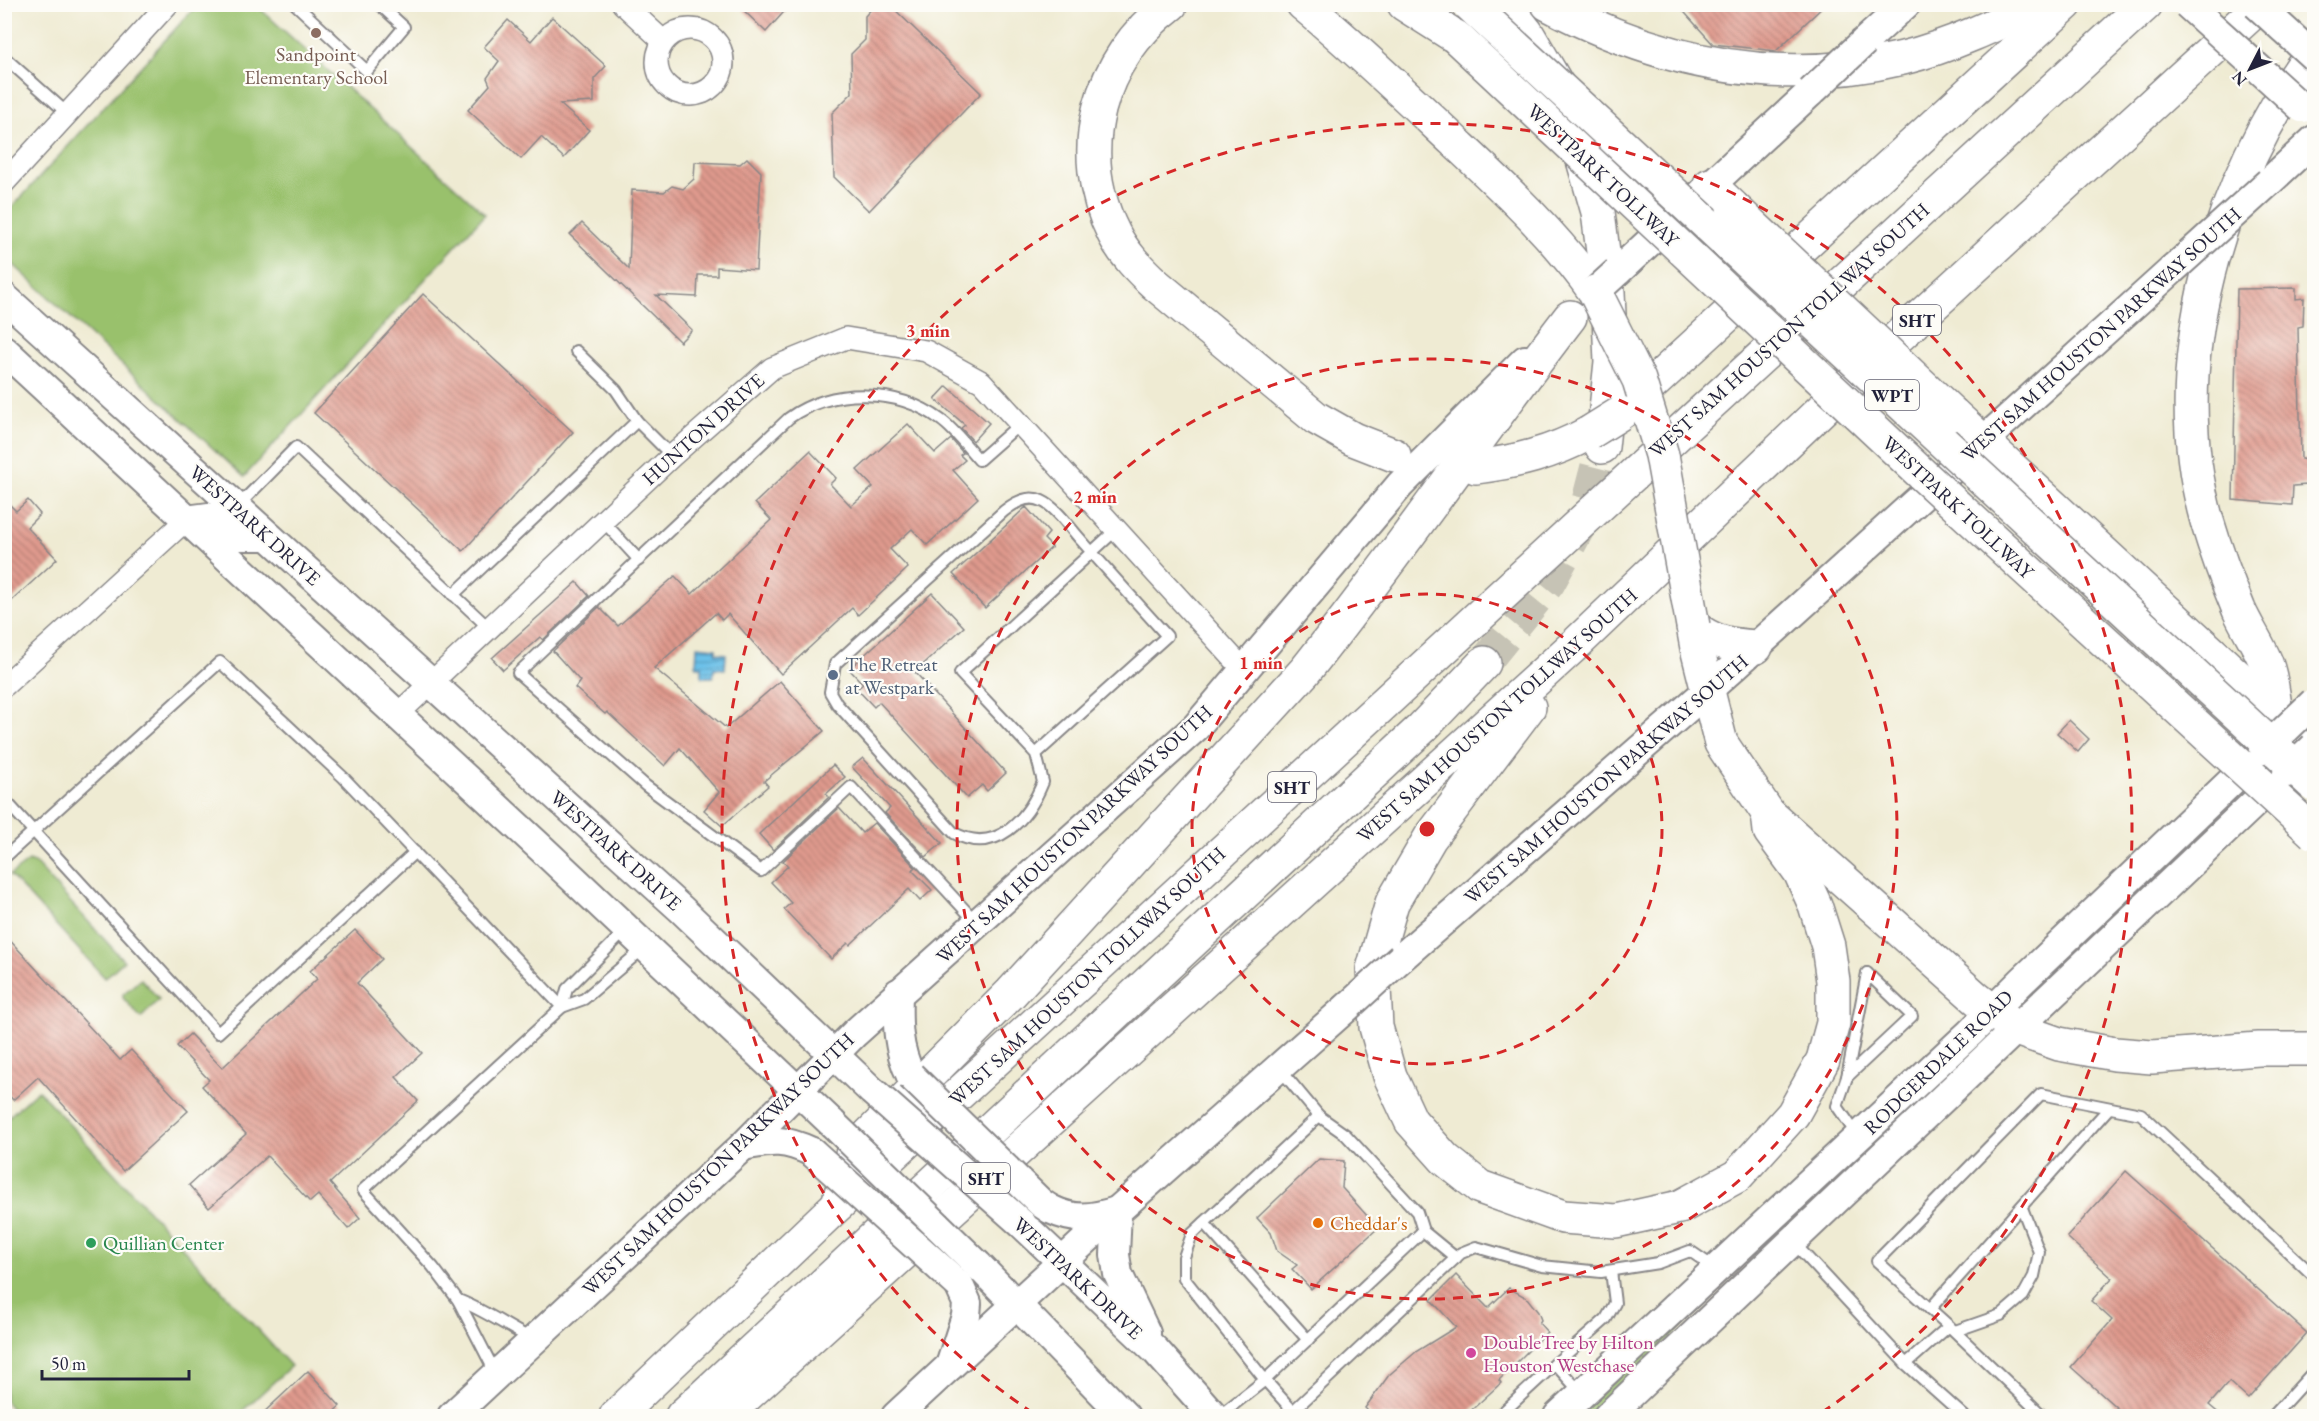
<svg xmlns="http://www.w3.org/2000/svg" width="2319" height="1421" font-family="'EB Garamond',serif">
<defs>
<pattern id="water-rules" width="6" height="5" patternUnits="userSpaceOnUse" patternTransform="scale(1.5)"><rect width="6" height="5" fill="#6cc1e9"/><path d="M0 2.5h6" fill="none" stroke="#589cbe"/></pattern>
<pattern id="building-back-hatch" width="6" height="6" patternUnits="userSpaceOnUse" patternTransform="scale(1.5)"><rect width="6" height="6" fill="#df9a8d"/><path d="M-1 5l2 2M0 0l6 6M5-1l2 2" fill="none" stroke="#b47d74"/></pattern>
</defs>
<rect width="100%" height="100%" fill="#fdfcf7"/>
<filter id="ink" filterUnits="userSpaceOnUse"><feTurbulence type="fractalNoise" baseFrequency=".0167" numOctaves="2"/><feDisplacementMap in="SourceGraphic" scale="12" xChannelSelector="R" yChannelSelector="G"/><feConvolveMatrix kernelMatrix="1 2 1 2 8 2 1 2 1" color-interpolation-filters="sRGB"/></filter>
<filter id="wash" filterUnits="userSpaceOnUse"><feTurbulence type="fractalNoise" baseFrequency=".008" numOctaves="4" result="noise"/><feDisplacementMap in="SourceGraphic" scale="24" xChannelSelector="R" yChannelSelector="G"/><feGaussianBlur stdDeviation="1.35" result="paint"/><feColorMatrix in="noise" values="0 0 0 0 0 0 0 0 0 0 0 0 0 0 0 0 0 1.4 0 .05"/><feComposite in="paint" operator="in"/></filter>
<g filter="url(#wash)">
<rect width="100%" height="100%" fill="#efebd3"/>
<g fill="#99c16c" stroke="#5e7254" stroke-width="1.5">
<polygon points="198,4 256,5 485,214 244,477 5,257 5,215"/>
<polygon points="29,861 36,864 124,961 105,978 10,875"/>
<polygon points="141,979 159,999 141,1018 123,998 123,994"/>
<polygon points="38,1090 291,1366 237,1416 18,1416 5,1401 5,1120"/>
<polygon points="1701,1297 1705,1302 1700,1309 1587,1416 1583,1416 1580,1413"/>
</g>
<polygon fill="url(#water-rules)" stroke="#477292" stroke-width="1.5" points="697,646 716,648 716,653 726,654 725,669 714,668 713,677 702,677 702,666 696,666"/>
<g id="blocks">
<g fill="url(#building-back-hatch)">
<polygon points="737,4 791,4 766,32"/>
<polygon points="876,4 889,4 981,93 869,211 834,177 832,113 852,93 851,54 865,40 865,16"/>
<polygon points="1677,4 1826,4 1776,51 1713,44"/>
<polygon points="552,17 606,66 594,79 594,102 560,104 589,130 564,158 541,137 521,159 468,110 490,85 487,78 499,61 484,47 508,20 531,41"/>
<polygon points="747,158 761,172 756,270 717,267 717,275 698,275 697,297 656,295 692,330 680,342 570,235 582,223 629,269 632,190 664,192 672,186 683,189 694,179 695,162 740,164"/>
<polygon points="2296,288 2296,299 2304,298 2303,326 2298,327 2301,459 2308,460 2307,485 2293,486 2292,505 2233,500 2237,289"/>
<polygon points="423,294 573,432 463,551 314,413"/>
<polygon points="947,386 989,423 973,441 961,428 965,425 935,399"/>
<polygon points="908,424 935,453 951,439 963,453 960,455 965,460 953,470 978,498 927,545 912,529 890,549 908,568 858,615 852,608 781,674 728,614 722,620 716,613 654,668 726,728 780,681 824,731 764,781 768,786 722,826 704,810 719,792 680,748 665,766 607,712 605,714 575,688 580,681 553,651 599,607 618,626 675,576 692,594 771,520 755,503 810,451 836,478 830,484 851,506 873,487 857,470"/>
<polygon points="4,499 16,511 28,500 40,514 27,527 57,559 4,608"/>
<polygon points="1026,507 1049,533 1044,539 1052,547 985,608 953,574"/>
<polygon points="577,582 589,596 543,640 540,637 503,670 492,658"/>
<polygon points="932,593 964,627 915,672 1006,773 987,791 982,785 967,798 879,702 874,707 857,689 863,684 849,669"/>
<polygon points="2069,720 2089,739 2078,752 2057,733"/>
<polygon points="863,758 942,843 926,857 885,813 890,808 852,767"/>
<polygon points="833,765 845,777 826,794 829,797 773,850 759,834"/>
<polygon points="839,808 862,833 874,823 915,867 912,870 932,890 920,901 909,889 850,945 848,943 831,959 784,909 791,903 771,882 788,866 783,861"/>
<polygon points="355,930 382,959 357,983 422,1053 396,1077 418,1101 330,1183 360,1218 348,1229 318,1195 310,1202 267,1156 209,1208 189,1185 246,1134 202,1086 209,1080 177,1046 190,1034 222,1068 317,979 310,971"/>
<polygon points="4,934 120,1060 131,1050 188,1111 123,1171 38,1077 13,1100 4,1090"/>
<polygon points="1319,1159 1344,1161 1342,1188 1378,1228 1311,1289 1292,1269 1297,1265 1277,1251 1271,1233 1257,1218"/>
<polygon points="2126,1171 2307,1333 2248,1399 2229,1382 2209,1405 2222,1416 2126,1416 2071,1367 2112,1320 2091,1301 2112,1278 2067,1237"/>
<polygon points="1456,1275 1488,1308 1509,1288 1527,1298 1538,1312 1541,1320 1539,1323 1547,1332 1499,1380 1501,1383 1465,1416 1373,1416 1365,1408 1389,1375 1417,1351 1456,1327 1431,1300"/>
<polygon points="308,1371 340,1406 329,1416 260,1416"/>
</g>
</g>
</g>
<g filter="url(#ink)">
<use href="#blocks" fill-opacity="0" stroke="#888687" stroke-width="1.5"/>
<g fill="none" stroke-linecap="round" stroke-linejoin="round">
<polyline stroke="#c6c3b5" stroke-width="33" stroke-dasharray="33 16" stroke-linecap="butt" points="1484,663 1549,583 1583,520 1602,447"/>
<defs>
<g id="lane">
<polyline points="295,4 367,71 404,27 379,4"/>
<polyline points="4,57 68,114"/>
<polyline points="576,351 616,390 637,421 672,456"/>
<polyline points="237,507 296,447 489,628"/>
<polyline points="603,521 639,560"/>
<polyline points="453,595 637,421"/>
<path d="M1036,754L1043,782C1028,819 996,856 954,833L837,704L830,692L835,664L1004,511C1014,503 1028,494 1042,501C1057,508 1069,527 1081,540C1109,572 1138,604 1167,636L1036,754L960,673L1117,529"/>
<polyline points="4,799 218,1033 415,852"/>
<polyline points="4,858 220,662 343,777 562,1007"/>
<path d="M976,922L851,787L761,871L646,786L518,673L789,418C833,387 898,388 941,420C955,430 967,447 979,460L1021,423"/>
<polyline points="562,1007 567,989 626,930"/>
<polyline points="1279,1068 1319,1116 1192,1234 1184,1257 1184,1278 1265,1380 1293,1411"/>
<polyline points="1847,1077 1912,1016 1867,973"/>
<polyline points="1857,1135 1837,1106 1847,1077 1867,973"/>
<polyline points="1204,1223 1308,1340"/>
<polyline points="1423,1231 1456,1258"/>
<polyline points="1794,1243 1906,1364 1949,1326 1877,1261 2041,1094 2141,1114 2314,1276"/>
<path d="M458,1300C484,1310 506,1326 532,1339"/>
<polyline points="1930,1309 2109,1108"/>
<polyline points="1950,1327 2043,1416"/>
<polyline points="1955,1331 2001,1315 2023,1296 2034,1276 2039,1252 2022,1208"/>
<polyline points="1555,1364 1606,1319 1615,1303 1611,1271"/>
<polyline points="1906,1364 1964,1416"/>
<polyline points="496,1374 458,1300 433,1267 363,1190 562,1007 584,999 644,948"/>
<polyline points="1219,1416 1265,1380 1423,1231 1417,1212 1346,1135 1319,1116"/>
<polyline points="1296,1416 1293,1411 1461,1253 1476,1247 1542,1266 1601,1272 1658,1263 1690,1251 1715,1268"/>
<polyline points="1499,1416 1555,1364 1582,1394"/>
<polyline points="2273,1416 2314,1371"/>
</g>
<g id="street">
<polyline points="623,4 663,41"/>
<circle cx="690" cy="62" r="33"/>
<polyline points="4,183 168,4"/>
<polyline points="4,686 186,520"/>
<polyline points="398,714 672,456 772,368 846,338 926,351 982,382 1244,670"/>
</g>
<g id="secondary">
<polyline points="1864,42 1906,4"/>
<polyline points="2269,182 2314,140"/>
<polyline points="1617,272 1811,92"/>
<polyline points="4,297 681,909 872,1091"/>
<polyline points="4,350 542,849 832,1123"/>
<polyline points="186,520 209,517 238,536 266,536"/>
<polyline points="1401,958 1707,691 2171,271"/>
<path d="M898,993C897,1023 897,1048 911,1076"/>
<path d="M743,1146C773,1140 785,1139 812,1152"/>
<path d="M1050,1209C1075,1221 1091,1219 1117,1211L1115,1255L1118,1274L1146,1333"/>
<polyline points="1022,1224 1156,1351 1214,1416"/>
<polyline points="978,1265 1125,1416"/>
<polyline points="950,1366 966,1316 967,1303 959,1285"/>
<polyline points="452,1416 743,1146 855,1033 1196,727 1400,485 1525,360"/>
<polyline points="896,1416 1117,1211 1344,1010"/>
<polyline points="1558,1416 1970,1033 2022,981 2261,753"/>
<polyline points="1608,1416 2283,776"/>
</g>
<g id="highway">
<path d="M1171,4C1098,59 1072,151 1114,234C1124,254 1139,269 1155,284L1316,418L1353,439L1394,455"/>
<path d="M1303,4C1356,48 1405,95 1455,142C1505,189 1556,236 1595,292"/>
<polyline points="1404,4 1456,37"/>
<polyline points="1504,4 1527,33 1565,98 1598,212 1608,292 1611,362 1602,447"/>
<path d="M1548,4C1659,63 1779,88 1903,58C1951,46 1995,25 2038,4"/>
<polyline points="1710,185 1733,207"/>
<polyline points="1623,411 2066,4"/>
<polyline points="1953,414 2314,747"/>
<path d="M1476,467C1517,462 1552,453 1589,433"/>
<polyline points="1693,626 1697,648 1721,743 1768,813 1976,998 2016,1029 2059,1044 2115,1054 2152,1057 2259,1049 2314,1049"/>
<path d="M1693,626C1712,643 1731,645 1756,647"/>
<polyline points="1529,707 1430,838 1392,903 1373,969 1376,1027 1390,1076 1411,1121 1445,1159 1480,1187 1563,1217 1616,1221 1680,1207 1737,1176 1793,1114 1823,1060 1833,1023 1833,981 1828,946 1815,905 1800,872 1770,831 1768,813"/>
<path d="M2276,712C2273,696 2272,678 2266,663C2259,645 2247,628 2239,610C2227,581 2216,551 2207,521C2162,362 2219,179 2314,50"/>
<path d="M838,1204L853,1151L1011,993L1305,671C1397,556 1480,434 1570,317"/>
<polyline points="616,1416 830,1212 2146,4"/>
<polyline points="682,1416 1422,728 1484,663"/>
<polyline points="724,1416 1578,642 1898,337 2262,4"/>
</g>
</defs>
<use href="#lane" stroke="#888687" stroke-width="14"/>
<use href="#street" stroke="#888687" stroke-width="24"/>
<use href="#secondary" stroke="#888687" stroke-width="32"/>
<use href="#highway" stroke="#888687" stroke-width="36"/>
<use href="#lane" stroke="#fff" stroke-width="10"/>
<use href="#street" stroke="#fff" stroke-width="21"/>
<use href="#secondary" stroke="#fff" stroke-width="28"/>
<use href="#highway" stroke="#fff" stroke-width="33"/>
<defs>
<g id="secondary-bridge">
<polyline points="2187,4 2302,108"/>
<polyline points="2256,4 2314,57"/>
<polyline points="1811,92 1864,42"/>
<polyline points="2171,271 2269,182"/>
<polyline points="1595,292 1617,272"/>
<polyline points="2264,750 2314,702"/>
<polyline points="2287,773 2314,747"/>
<polyline points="1344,1010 1401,958"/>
<polyline points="911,1076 1041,1203 1050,1209"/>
<polyline points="872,1091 1022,1224"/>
<polyline points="832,1123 978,1265"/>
<polyline points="812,1152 959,1285"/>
</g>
<g id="highway-bridge">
<polyline points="1469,4 2314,785"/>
<polyline points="1456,37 1924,476 2314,833"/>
<polyline points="1733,207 1953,414"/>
<polyline points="1595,292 1639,380 1662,455 1693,626"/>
<polyline points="1589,433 1621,413"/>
</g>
</defs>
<use href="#secondary-bridge" stroke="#888687" stroke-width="32" stroke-linecap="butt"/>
<use href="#highway-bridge" stroke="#888687" stroke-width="36" stroke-linecap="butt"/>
<use href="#secondary-bridge" stroke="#fff" stroke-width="28"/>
<use href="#highway-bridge" stroke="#fff" stroke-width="33"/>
</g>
</g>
<g fill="none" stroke="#d62828" stroke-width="3" stroke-dasharray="10 8">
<circle cx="1427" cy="829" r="235"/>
<circle cx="1427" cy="829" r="470"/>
<path d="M1033 1413A705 705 0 1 1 1821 1413"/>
</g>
<circle fill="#8d6e63" stroke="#fdfcf7" stroke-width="2" cx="316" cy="33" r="6"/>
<circle fill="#5c6f8a" stroke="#fdfcf7" stroke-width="2" cx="833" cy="675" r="6"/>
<circle fill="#e8710a" stroke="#fdfcf7" stroke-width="2" cx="1318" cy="1223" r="6"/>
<circle fill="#2e9e5b" stroke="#fdfcf7" stroke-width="2" cx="91" cy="1243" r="6"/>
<circle fill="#d1479c" stroke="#fdfcf7" stroke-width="2" cx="1471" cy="1353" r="6"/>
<g text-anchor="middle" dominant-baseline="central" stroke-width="4.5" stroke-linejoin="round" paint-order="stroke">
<g fill="#fdfcf7" stroke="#646373" stroke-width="1.5">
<rect x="1893" y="305" width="48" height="30" rx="4.5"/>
<rect x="1865" y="380" width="54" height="30" rx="4.5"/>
<rect x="1268" y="772" width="48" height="30" rx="4.5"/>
<rect x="962" y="1163" width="48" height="30" rx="4.5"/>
</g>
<g font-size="18" font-weight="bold" fill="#22223b">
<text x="1917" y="320">SHT</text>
<text x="1892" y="395">WPT</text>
<text x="1292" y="787">SHT</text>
<text x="986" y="1178">SHT</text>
</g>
<g font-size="20" fill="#785e54" stroke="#fdfcf7">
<text x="316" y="54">Sandpoint<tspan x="316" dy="23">Elementary School</tspan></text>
</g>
<g font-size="20" fill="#22223b" stroke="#fdfcf7">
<text transform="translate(1603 175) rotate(43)">WESTPARK TOLLWAY</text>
<text transform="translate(1789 330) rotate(-42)">WEST SAM HOUSTON TOLLWAY SOUTH</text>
<text transform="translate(2101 334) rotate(-42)">WEST SAM HOUSTON PARKWAY SOUTH</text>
<text transform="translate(703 429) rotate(-42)">HUNTON DRIVE</text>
<text transform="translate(1958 507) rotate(43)">WESTPARK TOLLWAY</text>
<text transform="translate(255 525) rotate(42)">WESTPARK DRIVE</text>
<text transform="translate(1497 715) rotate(-42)">WEST SAM HOUSTON TOLLWAY SOUTH</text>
<text transform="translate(1606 779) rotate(-41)">WEST SAM HOUSTON PARKWAY SOUTH</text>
<text transform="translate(1074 834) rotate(-43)">WEST SAM HOUSTON PARKWAY SOUTH</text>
<text transform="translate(616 850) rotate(42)">WESTPARK DRIVE</text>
<text transform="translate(1087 976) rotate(-43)">WEST SAM HOUSTON TOLLWAY SOUTH</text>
<text transform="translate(1938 1062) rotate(-44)">RODGERDALE ROAD</text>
<text transform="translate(718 1164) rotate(-44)">WEST SAM HOUSTON PARKWAY SOUTH</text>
<text transform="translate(1078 1278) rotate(43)">WESTPARK DRIVE</text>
</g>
<g font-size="20" fill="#4e5e75" stroke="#fdfcf7" text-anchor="start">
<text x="845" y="664">The Retreat<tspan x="845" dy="23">at Westpark</tspan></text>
</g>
<g font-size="20" fill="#c56008" stroke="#fdfcf7" text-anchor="start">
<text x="1330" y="1223">Cheddar's</text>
</g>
<g font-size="20" fill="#27864d" stroke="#fdfcf7" text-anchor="start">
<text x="103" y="1243">Quillian Center</text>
</g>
<g font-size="20" fill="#b23c85" stroke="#fdfcf7" text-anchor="start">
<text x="1483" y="1342">DoubleTree by Hilton<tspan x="1483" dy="23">Houston Westchase</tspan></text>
</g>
</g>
<circle cx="1427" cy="829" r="9" fill="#d62828" stroke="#fdfcf7" stroke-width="3"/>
<g font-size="18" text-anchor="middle" font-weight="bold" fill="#d62828" stroke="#fdfcf7" stroke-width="4.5" stroke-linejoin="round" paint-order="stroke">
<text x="928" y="337">3 min</text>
<text x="1095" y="503">2 min</text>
<text x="1261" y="669">1 min</text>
</g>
<rect width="2319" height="1421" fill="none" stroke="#fdfcf7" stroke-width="24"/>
<g transform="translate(2250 69) rotate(228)" stroke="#fdfcf7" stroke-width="4.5" paint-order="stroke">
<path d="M0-4.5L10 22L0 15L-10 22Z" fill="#22223b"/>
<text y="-9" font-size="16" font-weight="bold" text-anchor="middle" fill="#22223b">N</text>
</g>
<path d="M42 1370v9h147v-9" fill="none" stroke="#22223b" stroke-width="3"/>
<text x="51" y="1370" font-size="18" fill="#22223b" stroke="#fdfcf7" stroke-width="4.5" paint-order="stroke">50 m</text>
</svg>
